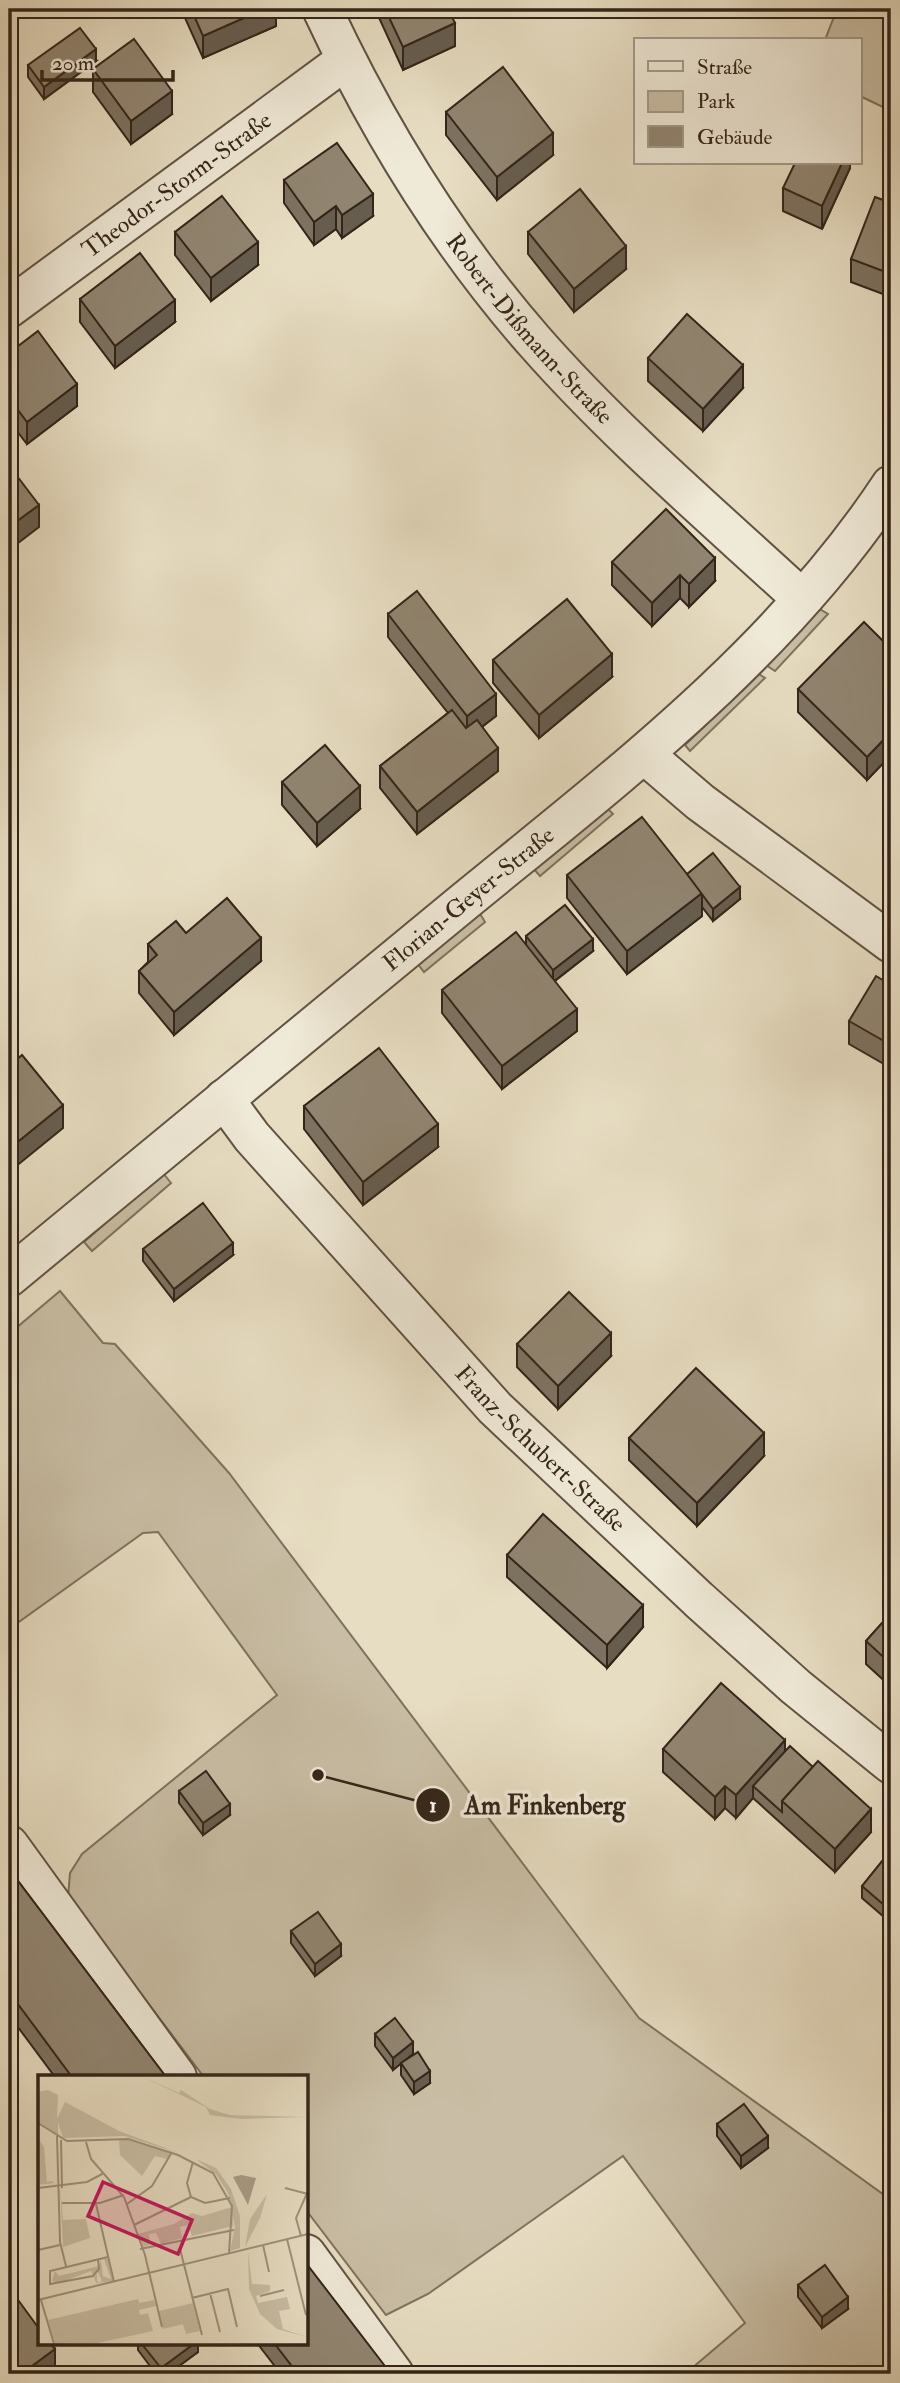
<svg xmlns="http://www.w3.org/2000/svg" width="900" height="2383" font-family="'IM FELL Double Pica',serif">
<rect width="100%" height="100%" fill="#e7ddc2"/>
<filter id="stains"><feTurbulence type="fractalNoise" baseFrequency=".00286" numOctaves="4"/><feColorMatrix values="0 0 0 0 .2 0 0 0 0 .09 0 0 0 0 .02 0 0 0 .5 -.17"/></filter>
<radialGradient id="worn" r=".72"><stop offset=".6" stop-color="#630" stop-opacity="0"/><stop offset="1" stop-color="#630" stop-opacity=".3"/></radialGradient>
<g fill="#c9bea5" stroke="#7e725f" stroke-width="2">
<polygon points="837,9 891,9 891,111 860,96 860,40 825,40"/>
<polygon points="818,608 828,614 775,671 766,665"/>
<polygon points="759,674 765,678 690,751 685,745"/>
<polygon points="606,807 613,814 540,876 533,868"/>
<polygon points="479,912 485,922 424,972 417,963"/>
<polygon points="163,1173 171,1183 92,1251 84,1242"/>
<polygon points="60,1291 103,1343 115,1344 229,1473 639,2018 891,2200 891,2374 685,2374 745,2323 623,2156 428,2294 386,2315 306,2210 306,2077 204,2077 68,1898 70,1873 82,1854 277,1695 158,1532 143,1533 9,1629 9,1334"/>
</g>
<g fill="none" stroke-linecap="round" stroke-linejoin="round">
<defs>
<g id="minor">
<path id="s1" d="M322,9C378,129 447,242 535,342C616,434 711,515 801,598"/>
<path id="s2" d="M9,308L346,60"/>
<polyline points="644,754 700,802 891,943"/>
<path id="s3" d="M224,1099L252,1137L495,1408L698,1599L796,1687L891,1764"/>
<path id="s4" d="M9,1277C161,1152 313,1026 465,901C618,776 781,652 891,485"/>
<polyline points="9,1845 177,2077"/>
<polyline points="306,2254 394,2374"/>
</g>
</defs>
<use href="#minor" stroke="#615343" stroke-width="42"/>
<use href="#minor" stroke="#efe9d7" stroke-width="38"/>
</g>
<g fill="#7d7261" stroke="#342519" stroke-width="2">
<polygon points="181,9 276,9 276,26 203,58"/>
<polygon points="375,9 449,9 455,46 403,70"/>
<polygon points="96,61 44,99 28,77 28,65"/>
<polygon points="93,69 172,114 131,144 93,92"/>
<polygon points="446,112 553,155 497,200 446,135"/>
<polygon points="850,163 850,168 822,229 783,211 783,188"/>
<polygon points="284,180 373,216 342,238 336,229 314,245 284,203"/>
<polygon points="891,203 891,297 851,282 851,259"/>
<polygon points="175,232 258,265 211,301 175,255"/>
<polygon points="528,232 626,269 574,312 528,254"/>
<polygon points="80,299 175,322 115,368 80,322"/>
<polygon points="9,353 77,406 27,444 9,421"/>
<polygon points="648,358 743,388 703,431 648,381"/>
<polygon points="612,562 715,581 689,607 680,598 652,626 612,585"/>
<polygon points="388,614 496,716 482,727 498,771 417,834 380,788 380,766 448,713 388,637"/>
<polygon points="891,649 891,755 867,780 798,712 798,689"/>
<polygon points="493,660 612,677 539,738 493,683"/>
<polygon points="282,782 360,809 317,846 282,805"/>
<polygon points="687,874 740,899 713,921 702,907 702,916 627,974 567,898 567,875"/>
<polygon points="186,933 261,961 174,1035 139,993 139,971 148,962 148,944"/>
<polygon points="526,936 593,951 555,981 577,1031 502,1089 442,1013 442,990 526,945"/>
<polygon points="891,985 891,1068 849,1044 849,1021"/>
<polygon points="304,1106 438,1147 363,1205 304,1129"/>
<polygon points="143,1249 233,1255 174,1301 143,1261"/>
<polygon points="517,1344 611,1356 558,1409 517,1367"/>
<polygon points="629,1438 764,1456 697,1526 629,1460"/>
<polygon points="507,1555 643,1627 607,1668 507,1577"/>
<polygon points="891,1613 891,1687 866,1664 866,1641"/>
<polygon points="663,1749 785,1752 871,1832 835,1872 753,1798 736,1818 725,1808 715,1819 663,1772"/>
<polygon points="179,1791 230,1815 203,1835 179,1803"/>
<polygon points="891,1850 891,1923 862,1898 862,1886"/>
<polygon points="9,1869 166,2077 55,2077 9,2015"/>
<polygon points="291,1931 341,1956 315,1976 291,1943"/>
<polygon points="375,2034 413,2054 402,2063 430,2083 414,2094 401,2075 401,2063 393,2070 375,2046"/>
<polygon points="717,2124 768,2148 741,2168 717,2136"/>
<polygon points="798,2285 848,2309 822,2328 798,2297"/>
<polygon points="138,2343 198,2343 198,2352 168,2374 156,2374 138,2350"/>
<polygon points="257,2343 306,2343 391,2374 281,2374"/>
</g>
<g fill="#665d4f" stroke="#342519" stroke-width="2">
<polygon points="264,9 276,9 276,26 203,58 203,36"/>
<polygon points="455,23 455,46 403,70 403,47"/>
<polygon points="96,49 96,61 44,99 44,87"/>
<polygon points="172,91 172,114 131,144 131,121"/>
<polygon points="553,133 553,155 497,200 497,177"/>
<polygon points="842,163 850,163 850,168 822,229 822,206"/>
<polygon points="373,194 373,216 342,238 342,215"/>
<polygon points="336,206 336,229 314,245 314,222"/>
<polygon points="12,220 12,232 9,234 9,222"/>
<polygon points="258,242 258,265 211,301 211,278"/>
<polygon points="626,246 626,269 574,312 574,289"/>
<polygon points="175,300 175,322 115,368 115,346"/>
<polygon points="743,365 743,388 703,431 703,409"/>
<polygon points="77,384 77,406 27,444 27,422"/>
<polygon points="39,505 39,527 9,550 9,527"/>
<polygon points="715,558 715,581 689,607 689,584"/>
<polygon points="680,575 680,598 652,626 652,603"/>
<polygon points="612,654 612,677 539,738 539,715"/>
<polygon points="496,694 496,716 467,738 467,716"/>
<polygon points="891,732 891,755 867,780 867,757"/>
<polygon points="498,748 498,771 417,834 417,812"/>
<polygon points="360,786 360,809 317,846 317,823"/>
<polygon points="740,887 740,899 713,921 713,909"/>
<polygon points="702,893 702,916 627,974 627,951"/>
<polygon points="261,938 261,961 174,1035 174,1012"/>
<polygon points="593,939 593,951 553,982 553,970"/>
<polygon points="577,1009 577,1031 502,1089 502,1066"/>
<polygon points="63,1105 63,1128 9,1172 9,1149"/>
<polygon points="438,1124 438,1147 363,1205 363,1182"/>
<polygon points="233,1243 233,1255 174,1301 174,1289"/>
<polygon points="611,1333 611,1356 558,1409 558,1386"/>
<polygon points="764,1433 764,1456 697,1526 697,1503"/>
<polygon points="643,1605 643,1627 607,1668 607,1645"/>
<polygon points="785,1740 785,1763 753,1786 753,1798 736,1818 736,1795"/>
<polygon points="725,1786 725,1808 715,1819 715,1797"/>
<polygon points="230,1804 230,1815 203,1835 203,1823"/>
<polygon points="871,1809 871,1832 835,1872 835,1849"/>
<polygon points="341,1944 341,1956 315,1976 315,1964"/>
<polygon points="413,2042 413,2054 393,2070 393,2058"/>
<polygon points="430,2071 430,2083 414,2094 414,2082"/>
<polygon points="768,2136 768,2148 741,2168 741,2156"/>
<polygon points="848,2297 848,2309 822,2328 822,2317"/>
<polygon points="195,2343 198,2343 198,2352 168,2374 161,2374 161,2368"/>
<polygon points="55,2349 55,2372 51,2374 21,2374"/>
</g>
<g fill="#918571" stroke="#342519" stroke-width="2">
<polygon points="191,9 264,9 203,36"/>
<polygon points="385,9 448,9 455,23 403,47"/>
<polygon points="80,28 96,49 44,87 28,65"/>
<polygon points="134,39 172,91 131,121 93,69"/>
<polygon points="503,67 553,133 497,177 446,112"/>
<polygon points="337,143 373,194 342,215 336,206 314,222 284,180"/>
<polygon points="795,163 842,163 822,206 783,188"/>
<polygon points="580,189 626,246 574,289 528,232"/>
<polygon points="222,196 258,242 211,278 175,232"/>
<polygon points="875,197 891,203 891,274 851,259"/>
<polygon points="140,253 175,300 115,346 80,299"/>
<polygon points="687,314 743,365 703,409 648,358"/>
<polygon points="38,331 77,384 27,422 9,398 9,353"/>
<polygon points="17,476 39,505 9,527 9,482"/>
<polygon points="666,509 715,558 689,584 680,575 652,603 612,562"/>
<polygon points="417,591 496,694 467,716 388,614"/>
<polygon points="567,599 612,654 539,715 493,660"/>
<polygon points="864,622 891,649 891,732 867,757 798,689"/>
<polygon points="452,710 466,728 477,720 498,748 417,812 380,766"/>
<polygon points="325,745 360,786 317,823 282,782"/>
<polygon points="642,817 702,893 627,951 567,875"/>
<polygon points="713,853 740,887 713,909 687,874"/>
<polygon points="227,898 261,938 174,1012 139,971 157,955 148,944 176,921 186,933"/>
<polygon points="565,905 593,939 553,970 526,936"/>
<polygon points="516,932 577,1009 502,1066 442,990"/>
<polygon points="876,976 891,985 891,1045 849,1021"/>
<polygon points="379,1048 438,1124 363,1182 304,1106"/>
<polygon points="22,1055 63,1105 9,1149 9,1066"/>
<polygon points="203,1203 233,1243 174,1289 143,1249"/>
<polygon points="569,1292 611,1333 558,1386 517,1344"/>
<polygon points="696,1368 764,1433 697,1503 629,1438"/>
<polygon points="543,1514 643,1605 607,1645 507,1555"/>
<polygon points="891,1613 891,1664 866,1641"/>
<polygon points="721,1683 785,1740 736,1795 725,1786 715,1797 663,1749"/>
<polygon points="790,1746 813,1767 782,1801 782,1812 753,1786"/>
<polygon points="818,1761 871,1809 835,1849 782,1801"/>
<polygon points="206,1771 230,1804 203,1823 179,1791"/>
<polygon points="891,1850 891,1911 862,1886"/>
<polygon points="9,1869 166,2077 72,2077 9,1992"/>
<polygon points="318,1912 341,1944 315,1964 291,1931"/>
<polygon points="395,2018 413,2042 393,2058 375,2034"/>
<polygon points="418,2052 430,2071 414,2082 401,2063"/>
<polygon points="744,2104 768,2136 741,2156 717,2124"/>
<polygon points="306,2263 391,2374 298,2374 274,2343 306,2343"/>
<polygon points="825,2265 848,2297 822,2317 798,2285"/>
<polygon points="13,2293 40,2330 40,2343 50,2343 55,2349 21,2374 9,2374 9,2296"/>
<polygon points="141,2343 195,2343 161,2368"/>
</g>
<g text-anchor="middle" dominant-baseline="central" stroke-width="7" stroke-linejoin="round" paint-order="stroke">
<g font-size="24" fill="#342519" stroke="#efe9d7">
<text stroke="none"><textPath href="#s2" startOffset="208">Theodor-Storm-Straße</textPath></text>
<text stroke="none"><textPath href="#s1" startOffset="383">Robert-Dißmann-Straße</textPath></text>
<text stroke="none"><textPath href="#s4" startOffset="595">Florian-Geyer-Straße</textPath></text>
<text stroke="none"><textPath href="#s3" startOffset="472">Franz-Schubert-Straße</textPath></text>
</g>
</g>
<g transform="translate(38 2075)">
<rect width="270" height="270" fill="#e7ddc2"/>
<path d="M101,0L141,18L143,15L172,34L192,40L269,42L203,44L172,40L168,32ZM10,15L20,20L19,44L27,27L81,56L141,78L86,61L25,63L20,47V60L0,47V17ZM0,63L6,72L9,107L14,106L16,108L0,110ZM86,64L132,78L130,84L117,81L104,101L82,80L81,65ZM158,84L178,93L193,114L202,141V173L192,176L197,152L190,118L178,99ZM22,109L25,145L48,144L52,163L25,172ZM229,119L222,143L207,172L212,144ZM194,132L195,151L154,161L150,150L142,152L144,163L123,169L118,158L111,159L112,170L105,172L100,159L136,149L154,138L164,141ZM210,176L214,209L232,210V216L218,221L220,228L249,222L252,234L241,236L245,254L269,262L239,254L222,239L211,214ZM66,184H70L75,206L58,208L56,202L59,199V207L64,206L59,195L55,200L53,196L21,208L14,206L17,196L21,201L61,191L63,185L65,201L73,204ZM100,224L101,228L116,225L118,231L101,235L102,240L110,238L115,256L55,269H17L10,245ZM155,228L162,256L148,259L145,249L125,254L121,236Z" fill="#c9bea5"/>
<path d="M203,100L218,103L210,130L195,102Z" fill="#aa9e89"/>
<path fill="none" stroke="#9f937e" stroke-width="2" d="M0,48L29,66L90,64L140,80L175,98L194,131L191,178M19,61L22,167L28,191M23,65L24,113M48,67L53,84L86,122L107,180L124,252M155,87L149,108L153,122L167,128L192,123M0,113L49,107L66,98M247,113L270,119M24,128H62L86,120M58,129L76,207M89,129L114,111L134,77M96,150L153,122M263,161L258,143L270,116M249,164L268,240M225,170L231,197M102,174L196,155M142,174L164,260M0,175L22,170M60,184L61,194L55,201L12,209V196L70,182M172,218L182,257M222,221L246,215M154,223L190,214L199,252M0,225L270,159M3,225L16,269"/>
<path fill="#c2185b" fill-opacity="0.15" stroke="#c2185b" stroke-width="3.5" d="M65,107L154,145L140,179L50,141Z"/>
<rect width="270" height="270" fill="none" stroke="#342519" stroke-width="3.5"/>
</g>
<path fill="none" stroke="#342519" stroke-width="2.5" d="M318 1775L433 1805"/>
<g fill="#342519" stroke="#efe9d7" stroke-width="2.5">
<circle cx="318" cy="1775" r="7"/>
<circle cx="433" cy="1805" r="18"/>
</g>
<g font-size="21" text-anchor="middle" font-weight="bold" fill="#fff">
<text x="433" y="1812">1</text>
</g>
<g font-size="26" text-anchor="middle" font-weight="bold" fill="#342519" stroke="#efe9d7" stroke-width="7" stroke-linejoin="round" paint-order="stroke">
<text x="545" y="1814">Am Finkenberg</text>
</g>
<rect width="900" height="2383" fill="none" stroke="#e7ddc2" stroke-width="35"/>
<rect x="10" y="10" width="879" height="2362" fill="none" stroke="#342519" stroke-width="3.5"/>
<rect x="18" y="18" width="865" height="2348" fill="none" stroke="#342519" stroke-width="2"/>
<rect x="634" y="38" width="228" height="126" fill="#efe9d7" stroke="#a49b8b" stroke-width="2"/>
<rect x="648" y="61" width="35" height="10" fill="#efe9d7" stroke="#a49b8b" stroke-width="2"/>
<text x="697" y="74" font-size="21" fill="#342519">Straße</text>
<rect x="648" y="91" width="35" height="21" fill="#c9bea5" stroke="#a49b8b" stroke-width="2"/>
<text x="697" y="108" font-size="21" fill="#342519">Park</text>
<rect x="648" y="126" width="35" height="21" fill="#918571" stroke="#a49b8b" stroke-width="2"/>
<text x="697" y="144" font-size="21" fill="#342519">Gebäude</text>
<path d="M42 70v10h131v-10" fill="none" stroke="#342519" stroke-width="3.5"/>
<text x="52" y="70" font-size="21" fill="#342519" stroke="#efe9d7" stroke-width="5" paint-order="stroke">20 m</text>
<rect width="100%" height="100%" filter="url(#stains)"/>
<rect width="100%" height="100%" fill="url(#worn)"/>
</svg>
